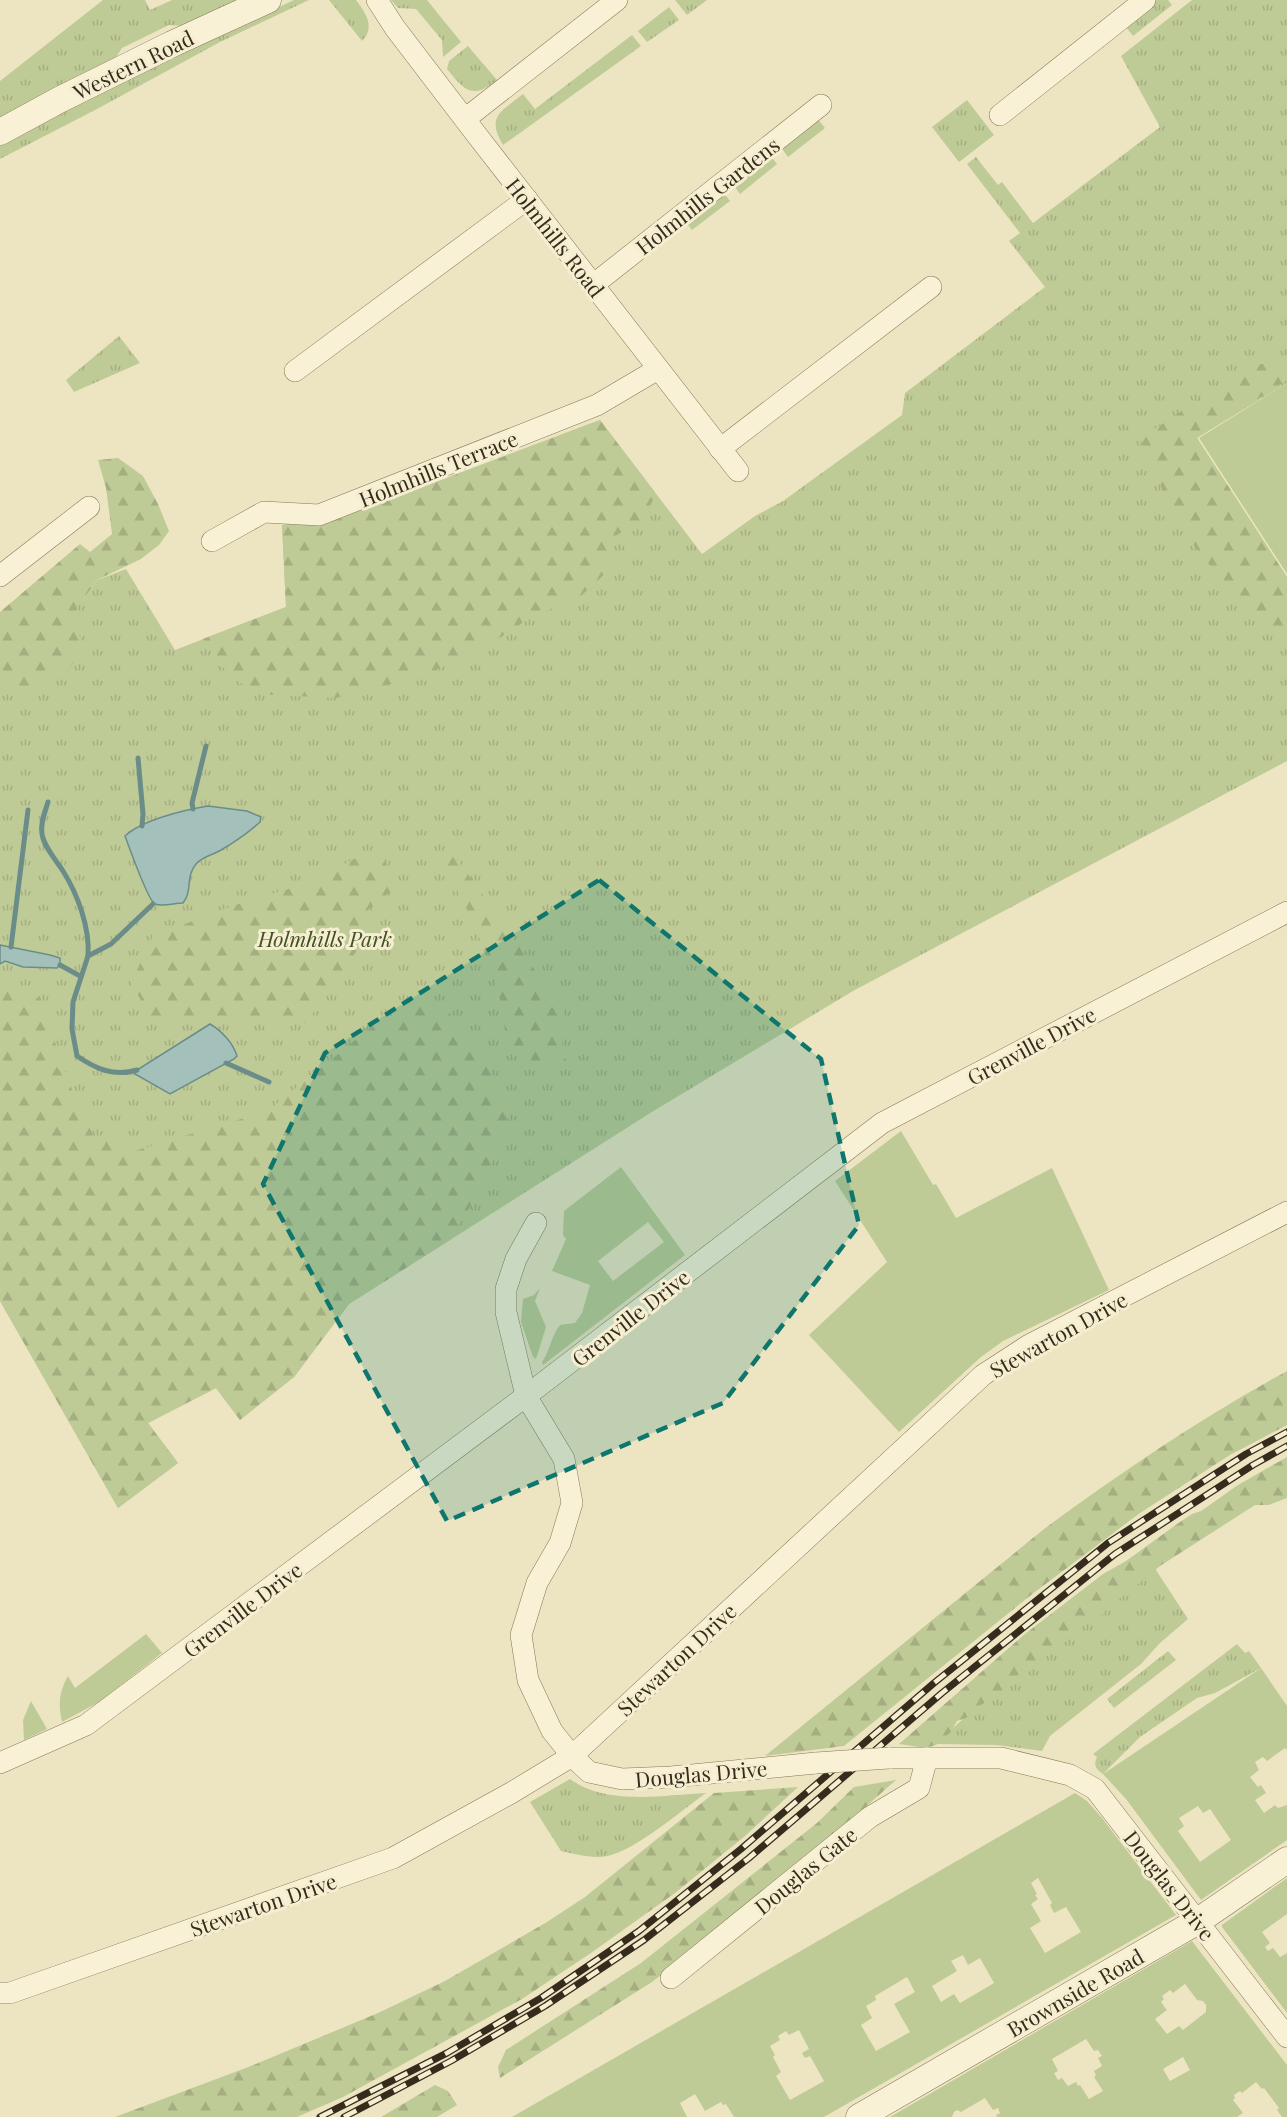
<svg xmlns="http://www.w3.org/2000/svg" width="1287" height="2117" font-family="'Playfair Display',serif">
<defs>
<pattern id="grass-tufts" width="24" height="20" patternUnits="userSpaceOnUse" patternTransform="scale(1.5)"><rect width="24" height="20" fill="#bfcb96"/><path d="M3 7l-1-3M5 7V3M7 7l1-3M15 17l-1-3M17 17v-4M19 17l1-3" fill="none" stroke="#a5ae81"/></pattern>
<pattern id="forest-firs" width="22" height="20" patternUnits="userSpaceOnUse" patternTransform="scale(1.5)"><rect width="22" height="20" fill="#bfcb96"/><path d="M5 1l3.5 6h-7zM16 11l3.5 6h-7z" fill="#a5ae81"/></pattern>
</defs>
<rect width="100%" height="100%" fill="#ede5c2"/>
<g fill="url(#grass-tufts)">
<polygon points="103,0 145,0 150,10 172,0 253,0 194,27 169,25 122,48 112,64 0,127 0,81"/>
<polygon points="294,0 309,0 220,42 97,109 0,159 0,146 17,134 174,56"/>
<path d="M329,0H356C365,12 376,27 362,41Z"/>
<polygon points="391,0 427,0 461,42 443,57 442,40 416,9 398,8"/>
<polygon points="675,0 707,0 687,15"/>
<polygon points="1152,0 1168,0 1172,5 1133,36 1123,23"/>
<polygon points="1192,0 1287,0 1287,383 1197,438 1287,577 1287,761 853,991 655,1110 349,1304 294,1377 240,1420 216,1388 148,1423 178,1463 118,1508 0,1301 0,655 85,597 97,580 126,569 175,650 286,607 282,525 338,519 600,420 702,554 755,516 783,501 902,415 905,393 1045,287 1009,241 1020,233 967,164 976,157 998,185 1002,182 1033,223 1160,127 1121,56"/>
<polygon points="669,7 679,20 647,42 638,31"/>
<path d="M632,35L641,46L503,145C486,116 501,112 523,94L535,109Z"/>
<path d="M468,46L497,80C472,100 465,91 447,69L449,61Z"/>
<polygon points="967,100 994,135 959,162 932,127"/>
<polygon points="817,118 825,128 788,157 780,146"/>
<polygon points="769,154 777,164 740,194 732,183"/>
<polygon points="722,190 730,201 692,230 684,220"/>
<polygon points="119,336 140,363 74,392 66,380"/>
<path d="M1154,1567L1188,1619L1160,1643L1141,1664L1050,1736L1042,1751L996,1745L936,1744C1003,1679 1081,1625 1154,1567Z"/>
<path d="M1237,1644L1245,1653L1249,1651L1261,1668L1215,1693L1197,1698L1140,1737L1103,1774C1096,1769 1093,1766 1097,1757L1093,1754Z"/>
<polygon points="1168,1651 1176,1660 1114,1708 1107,1699"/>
<path d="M570,1779C607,1806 663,1795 706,1793C682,1810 635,1851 607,1856C593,1859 575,1854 561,1851L530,1802Z"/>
</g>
<g fill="url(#forest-firs)">
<path d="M1287,358V380L1197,438L1287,577V644L1276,627L1273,629C1243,599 1209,570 1186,534C1167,505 1155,471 1140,439L1245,368Z"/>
<polygon points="600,420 656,494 644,518 614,537 610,569 582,595 530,618 484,648 422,676 336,698 254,694 219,664 203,639 286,607 282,525 338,519"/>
<polygon points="118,458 143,476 158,504 169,531 159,545 141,559 97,580 75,611 82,648 67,673 26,688 0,685 0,612 80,544 90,552 112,534 106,488 98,460"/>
<polygon points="448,847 505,925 566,1017 560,1033 566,1062 537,1070 507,1042 499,994 476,928 442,860"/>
<polygon points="366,852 383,859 400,884 364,913 356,952 306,1023 261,1018 154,1023 131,983 153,936 235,905 315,881"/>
<polygon points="0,984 39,998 74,1095 94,1137 134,1151 268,1111 401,1003 447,1010 485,1059 509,1115 487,1178 450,1240 349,1304 294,1377 240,1420 216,1388 148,1423 178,1463 118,1508 0,1301"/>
<path d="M1287,1371V1425L1230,1455L1140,1513L1031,1595L844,1746L765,1756L1044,1529C1120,1473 1204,1416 1287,1371Z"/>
<polygon points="1287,1457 1287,1498 1269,1505 1255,1505 1160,1566 1108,1608 1099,1618 1081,1627 1074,1636 1048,1653 1043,1660 1026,1674 1015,1676 1002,1693 979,1706 966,1718 957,1721 951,1732 936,1745 926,1748 899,1744 1025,1634 1103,1574 1126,1561 1177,1524 1192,1514 1201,1511 1238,1485"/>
<polygon points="896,1780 779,1883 652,1982 500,2078 498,2067 506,2050 641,1963 817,1823 854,1787"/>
<polygon points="798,1787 745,1836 675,1893 591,1953 522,1999 343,2097 297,2117 115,2117 251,2066 378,2013 445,1981 547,1922 585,1897 714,1793"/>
<polygon points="435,2085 448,2091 457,2105 437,2117 381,2117"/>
</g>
<g fill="#bfcb96" fill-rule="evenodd">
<polygon points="1287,383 1287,574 1199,438"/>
<polygon points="901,1131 933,1185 936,1184 956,1218 1052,1168 1109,1290 1003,1341 981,1357 899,1432 809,1335 887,1262 835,1181"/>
<path d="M621,1167L685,1255L543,1365L542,1362C550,1351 551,1336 560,1325L575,1323L582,1313L590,1285L552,1271L566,1239L563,1235L564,1211ZM648,1222L664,1242L613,1281L598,1261Z"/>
<polygon points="540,1288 535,1301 546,1327 536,1359 533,1357 521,1322 523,1299 534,1295"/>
<path d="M146,1634L162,1653L99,1702L62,1722C58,1704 59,1692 68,1676L75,1688Z"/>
<path d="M1261,1668L1287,1706V1750L1285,1748L1267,1761L1263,1757L1255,1762L1259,1770L1250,1777L1258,1787L1261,1785L1266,1793L1255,1800L1264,1813L1275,1805L1278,1808L1287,1805V1840L1201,1900L1126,1799L1103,1774ZM1198,1806L1203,1813L1210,1809L1231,1840L1200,1862L1178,1831L1184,1826L1179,1818Z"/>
<polygon points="31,1701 47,1729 24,1740 23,1720"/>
<path d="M1075,1793L1087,1801L1102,1818L1176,1915L824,2117H734L726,2104L723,2105L721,2102L705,2111L695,2094L680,2103L687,2117H512ZM1038,1878L1052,1903L1050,1905L1054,1913L1066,1907L1081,1932L1045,1953L1030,1928L1041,1921L1031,1904L1038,1899L1035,1895L1037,1894L1031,1883ZM963,1955L968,1965L980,1958L994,1983L960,2003L954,1994L941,2002L932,1986L957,1971L951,1961ZM907,1977L915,1992L894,2004L910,2032L876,2051L861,2025L872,2018L866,2006L876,2000L875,1996ZM799,2030L809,2049L802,2053L805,2058L810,2056L824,2081L790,2100L776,2076L781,2072L773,2057L775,2055L770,2046L780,2040L778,2036L786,2031L789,2035Z"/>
<polygon points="1287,1878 1287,1914 1262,1932 1270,1943 1265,1947 1268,1951 1273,1948 1280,1957 1287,1953 1287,2013 1222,1927 1222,1925"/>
<path d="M1192,1941L1287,2065V2117H1282L1277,2110L1279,2108L1264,2088L1262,2089L1256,2082L1242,2093L1240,2091L1234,2095L1235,2098L1233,2100L1243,2113L1237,2117H997L996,2115L1000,2113L998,2108L993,2110L985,2098L961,2112L957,2110L954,2112L952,2117H890ZM1185,1984L1197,2000L1203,2001L1206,2005V2012L1183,2030L1179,2026L1167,2034L1155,2019L1167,2010L1161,2002L1164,1999L1162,1996L1170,1990L1173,1993ZM1086,2039L1094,2051L1098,2050L1102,2056L1098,2058L1102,2066L1094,2071L1096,2075L1094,2077L1103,2091L1089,2099L1080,2085L1078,2086L1076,2082L1068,2086L1062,2078L1058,2080L1054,2073L1058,2071L1052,2059ZM1183,2057L1190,2070L1170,2081L1163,2069Z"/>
</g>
<g fill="#a4c0bb" stroke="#6b8d89" stroke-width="1.5">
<path d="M208,806L247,811L261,817L260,822C249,832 235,842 221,850C213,855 203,856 196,864C185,877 193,891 183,903C175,903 162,907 155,904C149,902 129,847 125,836C142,820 184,810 208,806Z"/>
<polygon points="0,945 50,955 60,958 60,965 57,968 23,967 5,961 0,964"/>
<path d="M210,1024C222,1031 233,1043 237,1056L234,1059L170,1094L135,1074L137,1070Z"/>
</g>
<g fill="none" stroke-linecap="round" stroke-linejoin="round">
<g stroke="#6b8d89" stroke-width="5">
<polyline points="138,758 143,814 142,826"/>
<path d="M48,802C45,812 40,823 42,834C44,847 56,860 63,871C78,895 90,928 88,956"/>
<polyline points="193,809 192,803 206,746"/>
<polyline points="11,947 28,810"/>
<polyline points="60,965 80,976"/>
<polyline points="226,1063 269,1082"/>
<path d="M137,1070C114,1077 96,1069 77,1056L72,1029L73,1002L88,956L111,944L153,904"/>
</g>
<defs>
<g id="minor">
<polyline points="377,0 395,28 476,134 738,471"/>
<polyline points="1000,115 1145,0"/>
<polyline points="465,119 617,0"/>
<polyline points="593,285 821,105"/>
<polyline points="295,371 527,199"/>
<polyline points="720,449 931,287"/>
<polyline points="212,541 264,512 319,515 597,405 658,369"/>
<polyline points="0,576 89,507"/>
<polyline points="536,1223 516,1259 506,1289 506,1312 526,1396 564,1459 572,1503 560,1543 537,1583 521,1635 528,1680 552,1731 572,1756 589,1772 622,1779 671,1777 816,1763"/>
<polyline points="889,1758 1001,1758 1070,1775 1095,1789 1287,2037"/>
<polyline points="0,1763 86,1725 526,1396 882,1123 1287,912"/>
<polyline points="671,1978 870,1817 919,1788 927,1758"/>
<polyline points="0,1993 10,1993 393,1858 511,1793 572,1756 983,1375 1029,1345 1287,1212"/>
</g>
<g id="tertiary">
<polyline points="0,132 59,100 172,44 268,0"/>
<polyline points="859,2117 1198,1921 1287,1860"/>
</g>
</defs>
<use href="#minor" stroke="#867659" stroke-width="22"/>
<use href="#tertiary" stroke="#867659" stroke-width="27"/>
<use href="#minor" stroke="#f8f1d5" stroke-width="21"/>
<use href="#tertiary" stroke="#f8f1d5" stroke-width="26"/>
<defs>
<g id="rail">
<polyline points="320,2117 447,2053 541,1998 639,1931 741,1849 934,1683 1108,1543 1246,1454 1287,1432"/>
<polyline points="344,2117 451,2061 545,2006 644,1940 749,1858 942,1693 1115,1554 1253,1465 1287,1446"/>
</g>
</defs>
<use href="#rail" stroke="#362c1d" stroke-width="7"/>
<use href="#rail" stroke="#f5eed1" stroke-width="4.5" stroke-dasharray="14" stroke-linecap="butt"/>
<defs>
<polyline id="minor-bridge" points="816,1763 889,1758"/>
</defs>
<use href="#minor-bridge" stroke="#867659" stroke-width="22" stroke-linecap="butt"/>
<use href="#minor-bridge" stroke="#f8f1d5" stroke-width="21"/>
</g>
<path fill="#0f766e" fill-opacity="0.2" stroke="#0f766e" stroke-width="4.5" stroke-dasharray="12 8" stroke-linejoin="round" d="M599,880L821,1059L859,1225L723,1403L447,1521L263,1184L325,1053Z"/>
<g text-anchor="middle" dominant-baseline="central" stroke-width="6" stroke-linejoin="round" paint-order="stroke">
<g font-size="21" fill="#362c1d" stroke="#f5eed1">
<text transform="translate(133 64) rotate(-26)">Western Road</text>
<text transform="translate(707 195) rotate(-38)">Holmhills Gardens</text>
<text transform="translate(556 237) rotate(52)">Holmhills Road</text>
<text transform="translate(438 468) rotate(-22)">Holmhills Terrace</text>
<text transform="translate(1031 1045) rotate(-28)">Grenville Drive</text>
<text transform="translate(630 1317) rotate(-38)">Grenville Drive</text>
<text transform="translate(1058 1334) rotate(-29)">Stewarton Drive</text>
<text transform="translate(242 1609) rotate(-37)">Grenville Drive</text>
<text transform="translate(676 1659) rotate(-43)">Stewarton Drive</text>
<text transform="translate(701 1773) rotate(-5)">Douglas Drive</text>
<text transform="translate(805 1870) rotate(-39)">Douglas Gate</text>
<text transform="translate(1170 1885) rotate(52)">Douglas Drive</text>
<text transform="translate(263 1904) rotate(-19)">Stewarton Drive</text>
<text transform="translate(1075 1992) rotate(-30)">Brownside Road</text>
</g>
<g font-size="21" font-style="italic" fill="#425224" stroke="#f5eed1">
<text x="325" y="938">Holmhills Park</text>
</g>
</g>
</svg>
